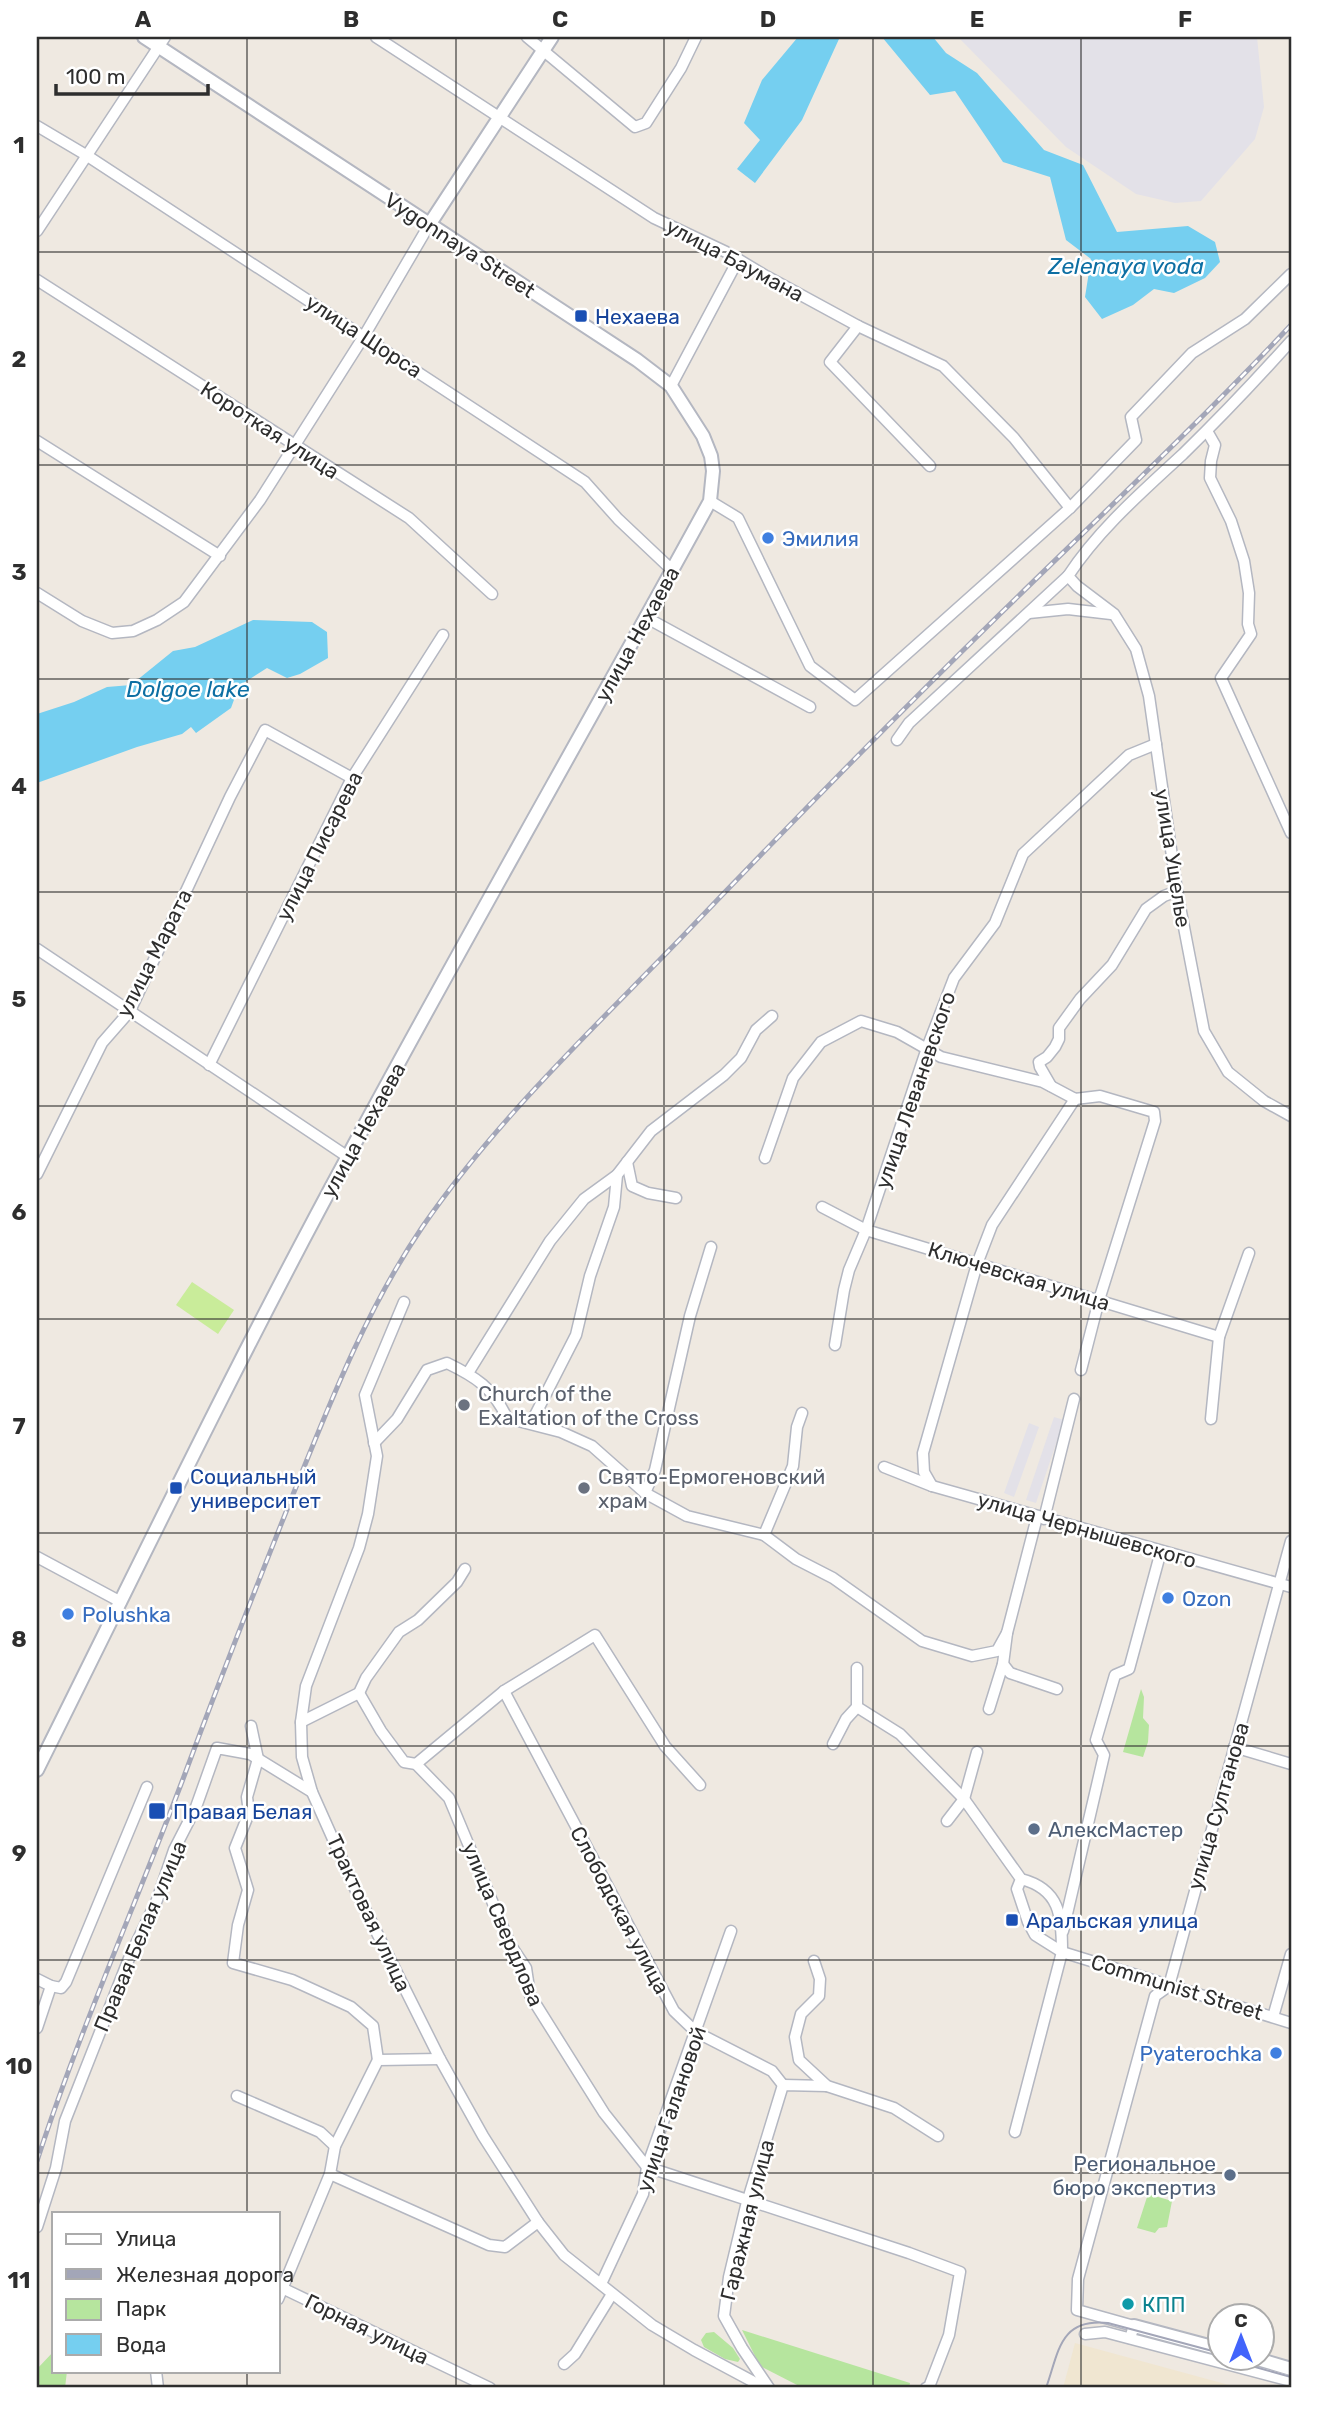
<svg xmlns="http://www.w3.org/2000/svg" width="1328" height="2425" font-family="Rubik,sans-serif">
<rect width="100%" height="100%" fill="#efe9e1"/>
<g fill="#e3e1e8">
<polygon points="958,37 1257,37 1264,107 1255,139 1201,201 1175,203 1136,194 1066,147"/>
<polygon points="1054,1417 1064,1420 1036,1503 1026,1500"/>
<polygon points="1029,1423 1039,1427 1014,1497 1004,1493"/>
</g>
<polygon fill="#f0e6d1" points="1075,2343 1240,2388 1063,2388"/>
<g fill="#b6e59e">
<polygon points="1141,1689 1144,1697 1143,1718 1149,1725 1148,1742 1143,1757 1123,1752"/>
<polygon points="1148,2194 1172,2201 1167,2227 1159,2228 1155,2233 1137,2228"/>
<polygon points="742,2330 910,2383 909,2388 803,2388 760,2366"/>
<polygon points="714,2332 733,2348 740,2359 738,2362 725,2359 704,2347 701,2340 706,2333"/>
<polygon points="54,2351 54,2371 67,2371 65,2388 37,2388 37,2369"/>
</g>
<polygon fill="#c9ec9a" points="192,1282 234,1310 218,1334 176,1305"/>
<g fill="#75cff0">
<polygon points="798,37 844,37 839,39 802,120 755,183 737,169 760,140 744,123 762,80"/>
<polygon points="882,37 933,37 946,53 977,73 1044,150 1083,165 1117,232 1188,226 1215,242 1220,262 1205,278 1174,293 1154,289 1133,305 1102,319 1085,297 1091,259 1066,240 1050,177 1003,162 955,91 930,95"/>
<polygon points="253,620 312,622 327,632 328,658 300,674 287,678 267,668 239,686 231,708 196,733 191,727 182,734 137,747 37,783 37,714 74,702 107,687 131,685 173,651 195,647"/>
</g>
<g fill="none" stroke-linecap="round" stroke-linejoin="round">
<defs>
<g id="minor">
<polyline points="376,37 654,218 726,252 766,276 858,326 943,366 1014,438 1070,508"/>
<polyline points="527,37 635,127 646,123 681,68 696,37"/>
<polyline points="37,126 86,155 585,482 618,519 672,570"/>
<polyline points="37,231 165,37"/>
<polyline points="37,280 409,518 492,594"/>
<polyline points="858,326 830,362 930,466"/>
<path d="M1291,341C1256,380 1220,418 1183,454C1142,492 1099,529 1068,576L1077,586L1114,614L1136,649L1149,696L1177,891L1204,1031L1228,1072L1264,1101L1291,1116"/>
<polyline points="671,386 738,260"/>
<polyline points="1207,431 1215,445 1211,461 1210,478 1231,521 1244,561 1249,593 1248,624 1251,634 1221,678 1291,833"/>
<polyline points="37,441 220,556"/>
<polyline points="710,501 738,518 810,666 855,700 1070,508 1136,440 1131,417 1192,353 1245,319 1291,274"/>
<polyline points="37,593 82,621 112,633 133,631 157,620 184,602 260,500 364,336 429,225"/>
<polyline points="1029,613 1068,609 1111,614"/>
<polyline points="647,618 810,707"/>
<polyline points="897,740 909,723 1068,576"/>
<polyline points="37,949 348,1157"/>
<polyline points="209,1065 352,778 443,635"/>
<polyline points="1051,1086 1040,1067 1039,1062 1047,1057 1055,1047 1059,1039 1059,1028 1080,999 1112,965 1146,909 1164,896 1177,891"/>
<polyline points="765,1158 793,1078 821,1042 861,1021 897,1032 941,1057 1043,1082 1075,1099 1100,1096 1154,1112 1155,1121 1099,1300 1081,1370"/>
<polyline points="627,1162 632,1186 648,1193 676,1198"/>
<polyline points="37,1174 102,1043 130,1011 230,797 265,730 352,778"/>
<polyline points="822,1207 866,1230 1219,1337"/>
<polyline points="404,1302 365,1395 377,1456 368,1514 359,1548 306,1686 301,1722 302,1757 312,1792 357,1893 440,2059 483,2136 538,2222 564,2255 652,2325 694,2350 765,2388"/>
<polyline points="835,1345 844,1290 849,1270 866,1230 927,1048 954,978 995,923 1023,854 1129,755 1156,744"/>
<polyline points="468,1373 550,1241 584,1199 617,1175"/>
<polyline points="1211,1419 1219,1337 1249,1253"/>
<polyline points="531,1423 576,1335 590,1276 614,1207 617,1175 651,1131 724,1075 741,1058 756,1030 772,1016"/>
<path d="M374,1443L397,1419L427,1370L447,1363C476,1377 493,1388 507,1418L561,1432L592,1446L645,1493L687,1516L764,1535L796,1559L833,1578L922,1641L972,1656L997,1651L1007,1633"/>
<polyline points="884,1467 932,1486 1291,1587"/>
<polyline points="932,1486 924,1472 923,1453 977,1264 992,1225 1075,1099"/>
<polyline points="645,1493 655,1470 690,1316 711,1247"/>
<polyline points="1044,1519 1074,1399"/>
<polyline points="764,1535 793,1466 797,1427 802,1413"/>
<polyline points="37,1557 121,1602"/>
<polyline points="1003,1664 1010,1673 1057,1689"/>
<polyline points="504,1691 674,2011 696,2032 772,2071 783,2085"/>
<polyline points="359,1693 381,1731 404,1762 416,1764 449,1798 510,1944 526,1968 530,1995 604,2113 647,2167 909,2253 960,2272 949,2335 929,2387 926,2388"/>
<path d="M857,1707L900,1734L964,1799L1021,1879C1060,1889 1062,1916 1062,1952L1035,1935L1028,1922L1017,1889L1021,1879"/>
<polyline points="989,1709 1003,1664 1007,1633 1037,1517"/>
<polyline points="301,1722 359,1693 366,1678 399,1632 418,1620 457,1582 465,1569"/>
<polyline points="251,1726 258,1759 247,1797 249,1813 235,1848 248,1890 238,1925 233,1963 292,1980 351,2007 373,2026 378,2060"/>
<polyline points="833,1744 846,1719 857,1707 857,1668"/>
<polyline points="1234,1747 1291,1764"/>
<polyline points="416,1764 504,1691 595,1635 665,1746 700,1785"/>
<polyline points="947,1821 964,1799 977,1752"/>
<polyline points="1063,1931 1104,1755 1096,1740 1115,1675 1129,1669 1161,1551"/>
<polyline points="814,1961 820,1979 819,1996 801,2014 795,2037 799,2060 827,2086 894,2108 938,2136"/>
<polyline points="37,1979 51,1986 37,2028"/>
<polyline points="51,1986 61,1988 66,1982 147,1787"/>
<polyline points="1273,2017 1291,1954"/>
<polyline points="237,2096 320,2132 335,2146"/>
<polyline points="1015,2132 1062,1952 1291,2023"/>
<polyline points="330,2174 489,2245 505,2247 538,2222"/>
<polyline points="37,2227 56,2168 65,2121 130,1956 157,1900 174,1850 196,1807 217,1748 250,1754 312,1792"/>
<polyline points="601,2284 643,2194 647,2167 731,1931"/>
<polyline points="282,2288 490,2388"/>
<polyline points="278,2299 330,2174 335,2146 378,2060 440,2059"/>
<polyline points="1085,2334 1105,2332 1291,2381"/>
<polyline points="1130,2338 1134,2326 1077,2310 1078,2279 1155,1996 1169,1986 1291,1541"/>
<polyline points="564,2364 575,2354 612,2294"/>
<polyline points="156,2371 158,2388"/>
<polyline points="769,2388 742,2348 724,2316 729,2277 746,2206 783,2085 827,2086"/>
</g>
<g id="tertiary">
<polyline points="429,225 552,37"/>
<path d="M37,1770C139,1565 238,1359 347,1158C465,938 590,721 710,501L713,471L711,456L703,436L671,386L637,360L144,37"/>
<polyline points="1134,2326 1220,2349"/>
<polyline points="1254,2358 1291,2369"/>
</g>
</defs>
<use href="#minor" stroke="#b4b7c1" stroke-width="13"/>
<use href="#tertiary" stroke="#b4b7c1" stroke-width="16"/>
<use href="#minor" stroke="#fff" stroke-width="10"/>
<use href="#tertiary" stroke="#fff" stroke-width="12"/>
<g stroke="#a3a6b8" stroke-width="2">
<polyline points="1223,2358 1291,2377"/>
<path d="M1046,2388C1059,2352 1059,2318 1108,2323L1220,2353"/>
</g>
<defs>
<path id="rail" d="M37,2161C79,2032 135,1906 183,1779C219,1682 256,1587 294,1492C331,1400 367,1308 423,1226C497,1119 591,1031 681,938C786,828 892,720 1000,614C1098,518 1198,424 1291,325"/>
</defs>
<use href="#rail" stroke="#a3a6b8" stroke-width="5"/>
<use href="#rail" stroke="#fff" stroke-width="2.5" stroke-dasharray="8" stroke-linecap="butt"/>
</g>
<path fill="none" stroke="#2e2e2e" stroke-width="2" stroke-opacity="0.55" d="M247,37V2213M456,37V2388M664,37V2388M873,37V2388M1081,37V2388M37,252H1291M37,465H1291M37,679H1291M37,892H1291M37,1106H1291M37,1319H1291M37,1533H1291M37,1746H1291M37,1960H1291M37,2173H1291M247,2371V2388"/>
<g fill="#1a4fb4" stroke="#fff" stroke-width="2.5">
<rect x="574" y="309" width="14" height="14" rx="3.5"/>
<rect x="169" y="1481" width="14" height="14" rx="3.5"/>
<rect x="148" y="1802" width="18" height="18" rx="3.5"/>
<rect x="1005" y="1913" width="14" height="14" rx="3.5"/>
</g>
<g fill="#3f7fe0" stroke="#fff" stroke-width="2.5">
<circle cx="768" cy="538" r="7"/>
<circle cx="1168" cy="1598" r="7"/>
<circle cx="68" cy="1614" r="7"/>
<circle cx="1276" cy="2053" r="7"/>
</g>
<g fill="#6b7280" stroke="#fff" stroke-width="2.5">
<circle cx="464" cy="1405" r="7"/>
<circle cx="584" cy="1488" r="7"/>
</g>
<g fill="#5c6f8a" stroke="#fff" stroke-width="2.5">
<circle cx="1034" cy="1829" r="7"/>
<circle cx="1230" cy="2175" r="7"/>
</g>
<circle fill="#0f9aa8" stroke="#fff" stroke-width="2.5" cx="1128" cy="2304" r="7"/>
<g text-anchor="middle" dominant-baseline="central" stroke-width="5" stroke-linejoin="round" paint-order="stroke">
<g font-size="21" fill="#2e2e2e" stroke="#fff">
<text transform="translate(460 245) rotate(33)">Vygonnaya Street</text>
<text transform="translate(735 260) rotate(28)">улица Баумана</text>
<text transform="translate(364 336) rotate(33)">улица Щорса</text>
<text transform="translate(270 430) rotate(33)">Короткая улица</text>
<text transform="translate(637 634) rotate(-61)">улица Нехаева</text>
<text transform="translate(319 846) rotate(-63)">улица Писарева</text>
<text transform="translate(1173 858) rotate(81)">улица Ущелье</text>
<text transform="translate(154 953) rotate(-63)">улица Марата</text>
<text transform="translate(915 1090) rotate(-71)">улица Леваневского</text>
<text transform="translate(363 1130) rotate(-61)">улица Нехаева</text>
<text transform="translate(1019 1276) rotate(17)">Ключевская улица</text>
<text transform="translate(1087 1530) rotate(16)">улица Чернышевского</text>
<text transform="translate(1218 1806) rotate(-74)">улица Султанова</text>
<text transform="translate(620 1910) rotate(62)">Слободская улица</text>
<text transform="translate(369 1913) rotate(65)">Трактовая улица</text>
<text transform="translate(503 1924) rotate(67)">улица Свердлова</text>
<text transform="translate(140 1936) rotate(-67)">Правая Белая улица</text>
<text transform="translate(1177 1987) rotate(17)">Communist Street</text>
<text transform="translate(671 2109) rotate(-71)">улица Галановой</text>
<text transform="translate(747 2220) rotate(-76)">Гаражная улица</text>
<text transform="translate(367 2329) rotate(26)">Горная улица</text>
</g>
<g font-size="21" fill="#164399" stroke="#fff" text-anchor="start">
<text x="595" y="316">Нехаева</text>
<text x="190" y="1476">Социальный<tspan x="190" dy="24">университет</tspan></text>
<text x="173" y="1811">Правая Белая</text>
<text x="1026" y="1920">Аральская улица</text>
</g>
<g font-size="21" fill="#366cbe" stroke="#fff" text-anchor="start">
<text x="782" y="538">Эмилия</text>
<text x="1182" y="1598">Ozon</text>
<text x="82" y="1614">Polushka</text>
<text x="1262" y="2053" text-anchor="end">Pyaterochka</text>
</g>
<g font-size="21" fill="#5b616d" stroke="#fff" text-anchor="start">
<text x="478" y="1393">Church of the<tspan x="478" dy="24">Exaltation of the Cross</tspan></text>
<text x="598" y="1476">Свято-Ермогеновский<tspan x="598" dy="24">храм</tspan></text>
</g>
<g font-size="21" fill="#4e5e75" stroke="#fff" text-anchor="start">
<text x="1048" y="1829">АлексМастер</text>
<text x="1216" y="2163" text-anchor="end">Региональное<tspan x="1216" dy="24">бюро экспертиз</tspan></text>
</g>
<g font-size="21" fill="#0d838f" stroke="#fff" text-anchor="start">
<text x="1142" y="2304">КПП</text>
</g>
<g font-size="23" font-style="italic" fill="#0d6fa3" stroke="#fff">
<text x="1126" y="266">Zelenaya voda</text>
<text x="188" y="689">Dolgoe lake</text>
</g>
</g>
<rect width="1328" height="2425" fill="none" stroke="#ffffff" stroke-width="77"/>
<rect x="52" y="2212" width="228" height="161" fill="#ffffff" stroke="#ababab" stroke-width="2"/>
<rect x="66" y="2234" width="35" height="10" fill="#ffffff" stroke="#ababab" stroke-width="2"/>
<text x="116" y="2246" font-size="21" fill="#2e2e2e">Улица</text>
<rect x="66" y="2269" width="35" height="10" fill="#a3a6b8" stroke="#ababab" stroke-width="2"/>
<text x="116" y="2282" font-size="21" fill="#2e2e2e">Железная дорога</text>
<rect x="66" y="2299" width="35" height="21" fill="#b6e59e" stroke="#ababab" stroke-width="2"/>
<text x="116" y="2316" font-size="21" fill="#2e2e2e">Парк</text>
<rect x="66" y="2334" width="35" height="21" fill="#75cff0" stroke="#ababab" stroke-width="2"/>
<text x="116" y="2352" font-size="21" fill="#2e2e2e">Вода</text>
<g transform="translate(1241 2337)"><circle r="33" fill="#ffffff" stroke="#ababab" stroke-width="2"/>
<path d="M0-5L12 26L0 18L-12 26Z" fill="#4264fb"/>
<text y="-10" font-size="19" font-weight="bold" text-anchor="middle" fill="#2e2e2e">С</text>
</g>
<path d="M56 84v10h152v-10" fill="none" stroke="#2e2e2e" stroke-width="3.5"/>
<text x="66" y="84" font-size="21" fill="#2e2e2e" stroke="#ffffff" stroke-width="5" paint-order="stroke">100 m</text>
<rect x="38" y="38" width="1252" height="2348" fill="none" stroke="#2e2e2e" stroke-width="2.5"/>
<g font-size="23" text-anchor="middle" font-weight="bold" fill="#2e2e2e">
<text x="143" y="27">A</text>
<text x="351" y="27">B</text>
<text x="560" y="27">C</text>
<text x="768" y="27">D</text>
<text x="977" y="27">E</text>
<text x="1185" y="27">F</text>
<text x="19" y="153">1</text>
<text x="19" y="367">2</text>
<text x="19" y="580">3</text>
<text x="19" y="794">4</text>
<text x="19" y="1007">5</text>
<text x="19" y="1220">6</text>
<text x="19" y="1434">7</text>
<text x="19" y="1647">8</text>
<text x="19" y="1861">9</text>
<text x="19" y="2074">10</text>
<text x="19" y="2288">11</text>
</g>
</svg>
